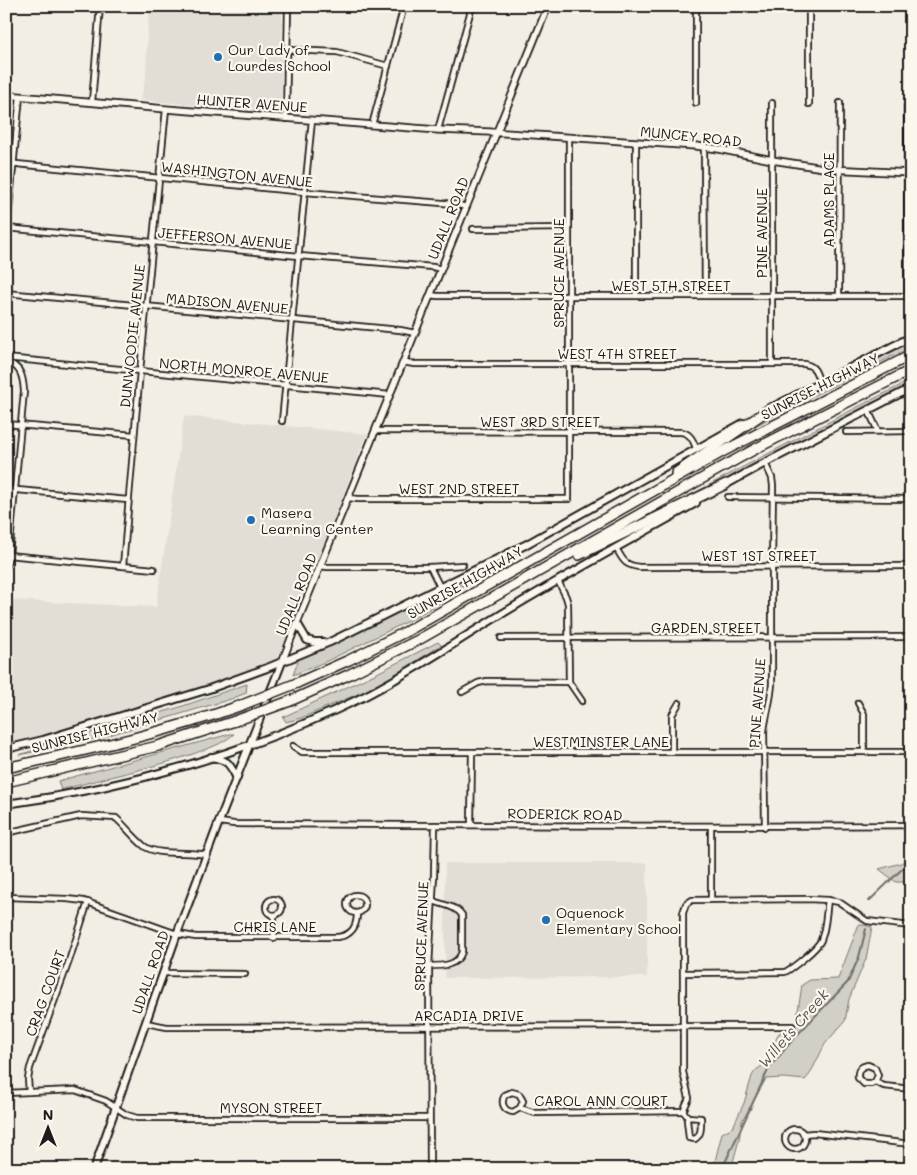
<svg xmlns="http://www.w3.org/2000/svg" width="917" height="1175" font-family="Mali,sans-serif">
<rect width="100%" height="100%" fill="#f2eee4"/>
<filter id="ink" filterUnits="userSpaceOnUse"><feTurbulence type="fractalNoise" baseFrequency=".02" numOctaves="2"/><feDisplacementMap in="SourceGraphic" scale="10" xChannelSelector="R" yChannelSelector="G"/><feConvolveMatrix kernelMatrix="1 2 1 2 8 2 1 2 1" color-interpolation-filters="sRGB"/></filter>
<g filter="url(#ink)">
<g fill="#e2ded5">
<polygon points="150,6 282,6 281,113 140,100 146,78 147,38"/>
<polygon points="184,416 367,434 293,624 274,666 6,749 6,600 156,607"/>
<polygon points="445,863 647,863 647,977 445,978"/>
</g>
<g fill="#d2cfc6" stroke="#777671">
<polygon points="911,342 911,347 783,411 744,432 779,409"/>
<path d="M911,380V384L704,494L676,506L679,501C756,460 833,419 911,380Z"/>
<polygon points="459,585 464,585 457,593 414,618 327,661 293,675 299,659 452,587"/>
<polygon points="438,642 441,645 379,685 301,718 286,722 283,717 377,673"/>
<polygon points="247,684 246,693 231,699 103,737 19,755 62,741 177,708"/>
<path d="M230,734H234C221,745 209,748 193,754C150,769 105,777 61,790L58,781Z"/>
<polygon points="911,857 911,882 896,882 879,869 901,863"/>
<polygon points="859,924 872,927 866,959 849,999 845,1021 825,1044 810,1074 805,1080 784,1078 766,1079 742,1121 739,1140 731,1169 713,1169 722,1133 733,1127 744,1103 752,1076 755,1071 771,1059 777,1036 779,1033 795,1030 802,985 810,980 838,979"/>
</g>
<g fill="none" stroke-linecap="round" stroke-linejoin="round">
<g stroke="#716f6b" stroke-width="2">
<polyline points="869,901 901,870 911,864"/>
<polyline points="722,1169 769,1068 795,1037 848,982 859,957 866,929"/>
</g>
<defs>
<g id="minor">
<polyline points="696,6 696,103"/>
<polyline points="809,6 809,104"/>
<polyline points="287,50 337,52 388,66"/>
<polyline points="92,102 100,6"/>
<polyline points="286,119 288,6"/>
<polyline points="372,125 404,6"/>
<polyline points="438,130 472,6"/>
<polyline points="704,147 705,296"/>
<polyline points="6,163 305,192 455,204 466,207"/>
<polyline points="6,228 299,256 433,267 441,269"/>
<polyline points="473,229 569,228"/>
<polyline points="6,240 20,96"/>
<polyline points="6,293 400,330 415,333"/>
<polyline points="431,295 437,296 911,296"/>
<polyline points="636,296 636,142"/>
<polyline points="839,296 840,103"/>
<polyline points="908,296 907,106 911,101"/>
<polyline points="6,358 390,395"/>
<path d="M6,361C21,367 23,376 24,391L9,555L6,567"/>
<path d="M403,362L414,364H804C816,366 816,373 820,383"/>
<polyline points="772,364 772,103"/>
<polyline points="868,410 878,431"/>
<polyline points="282,421 312,120"/>
<polyline points="6,424 134,435"/>
<path d="M375,431L681,432C690,433 693,440 696,448"/>
<polyline points="846,432 911,431"/>
<path d="M765,463L772,478L773,486L772,566V684C771,700 766,715 764,731L765,827"/>
<polyline points="6,489 128,500"/>
<polyline points="728,497 911,499"/>
<polyline points="348,498 358,499 569,499 569,137"/>
<path d="M616,548C623,560 624,565 639,567L911,566"/>
<polyline points="8,555 154,569"/>
<polyline points="123,566 140,371 166,109"/>
<polyline points="321,566 327,567 430,567 463,565"/>
<polyline points="430,567 440,587"/>
<polyline points="558,581 566,597 568,604 569,682"/>
<polyline points="501,638 911,637"/>
<polyline points="569,682 582,701"/>
<polyline points="462,692 478,683 487,681 569,682"/>
<polyline points="858,703 864,714 864,752"/>
<polyline points="293,746 302,752 911,752"/>
<polyline points="672,752 672,715 679,703"/>
<path d="M219,822L234,824C460,825 685,827 911,825"/>
<polyline points="471,825 472,752"/>
<polyline points="711,827 711,899"/>
<path d="M6,833L81,816L116,818C126,827 134,838 144,846C156,856 190,851 206,855"/>
<circle cx="356" cy="904" r="9"/>
<path d="M6,897L67,899L84,901L177,934L196,937H338C352,935 357,927 357,913"/>
<circle cx="274" cy="907" r="8"/>
<polyline points="274,915 274,938"/>
<path d="M429,966C443,966 457,966 462,952V915C456,906 443,905 433,901"/>
<polyline points="163,973 245,974"/>
<path d="M683,973L785,972C793,968 818,948 821,940C826,928 826,913 828,900"/>
<polyline points="146,1023 167,1027 792,1026"/>
<path d="M875,1082L878,1075L875,1068L868,1065C861,1066 857,1070 858,1078L864,1084H871L875,1082L884,1086L911,1089"/>
<polyline points="29,1092 28,1079 30,1068 69,961 88,902"/>
<polyline points="6,1093 75,1090 106,1101 127,1115 137,1118 429,1118"/>
<path d="M520,1108L523,1101L519,1094L512,1092L505,1095C500,1103 504,1111 513,1112L520,1108L535,1113L683,1111"/>
<path d="M688,1117L701,1118C701,1126 702,1135 695,1139L689,1138L687,1120L688,1117L683,1111L689,1098L683,1072V913L686,904L692,900L808,899L828,900L839,902L867,921L911,926"/>
<circle cx="795" cy="1139" r="10"/>
<polyline points="803,1134 814,1133 911,1144"/>
<polyline points="430,1169 429,966 434,876 435,825"/>
</g>
<g id="tertiary">
<polyline points="6,95 166,109 438,130 490,132 696,146 719,149 772,160 830,169 911,173"/>
<polyline points="282,662 297,623 548,6"/>
</g>
<g id="secondary">
<polyline points="769,409 911,337"/>
<polyline points="723,486 765,463 911,388"/>
<polyline points="297,623 307,640 314,642 323,642"/>
<polyline points="6,749 43,740 209,689 267,668 330,642 525,545 743,423"/>
<path d="M211,757C228,760 229,763 237,778"/>
<path d="M6,804C128,788 253,751 363,697C414,671 461,638 510,609C571,572 634,538 696,503"/>
<polyline points="94,1169 177,934 219,822 282,662"/>
</g>
<g id="motorway">
<polyline points="676,473 771,408"/>
<polyline points="579,555 726,484"/>
<polyline points="297,683 349,660 407,631 722,452 911,355"/>
<polyline points="290,701 348,675 420,639 719,469 757,448 911,370"/>
<path d="M6,768C86,750 165,733 242,705"/>
<polyline points="6,782 158,746 235,721"/>
</g>
</defs>
<use href="#minor" stroke="#1c1c1c" stroke-width="8"/>
<use href="#tertiary" stroke="#1c1c1c" stroke-width="9"/>
<use href="#secondary" stroke="#1c1c1c" stroke-width="10"/>
<use href="#motorway" stroke="#1c1c1c" stroke-width="12"/>
<use href="#minor" stroke="#fbf7ec" stroke-width="4.5"/>
<use href="#tertiary" stroke="#fbf7ec" stroke-width="5.5"/>
<use href="#secondary" stroke="#fbf7ec" stroke-width="6"/>
<use href="#motorway" stroke="#fbf7ec" stroke-width="9"/>
<defs>
<g id="motorway-bridge">
<polyline points="242,705 297,683"/>
<polyline points="235,721 290,701"/>
</g>
</defs>
<use href="#motorway-bridge" stroke="#1c1c1c" stroke-width="12" stroke-linecap="butt"/>
<use href="#motorway-bridge" stroke="#fbf7ec" stroke-width="9"/>
</g>
</g>
<g fill="#1f6fb2" stroke="#fbf7ec" stroke-width="2">
<circle cx="218" cy="57" r="5"/>
<circle cx="251" cy="520" r="5"/>
<circle cx="546" cy="920" r="5"/>
</g>
<g text-anchor="middle" dominant-baseline="central" stroke-width="4.5" stroke-linejoin="round" paint-order="stroke">
<g font-size="14" fill="#1c1c1c" stroke="#fbf7ec" text-anchor="start">
<text x="228" y="49">Our Lady of<tspan x="228" dy="16">Lourdes School</tspan></text>
<text x="261" y="512">Masera<tspan x="261" dy="16">Learning Center</tspan></text>
<text x="556" y="912">Oquenock<tspan x="556" dy="16">Elementary School</tspan></text>
</g>
<g font-size="14" fill="#1c1c1c" stroke="#fbf7ec">
<text transform="translate(252 103) rotate(4)">HUNTER AVENUE</text>
<text transform="translate(691 136) rotate(6)">MUNCEY ROAD</text>
<text transform="translate(237 174) rotate(6)">WASHINGTON AVENUE</text>
<text transform="translate(828 200) rotate(-90)">ADAMS PLACE</text>
<text transform="translate(448 218) rotate(-68)">UDALL ROAD</text>
<text transform="translate(761 233) rotate(-90)">PINE AVENUE</text>
<text transform="translate(225 238) rotate(5)">JEFFERSON AVENUE</text>
<text transform="translate(558 273) rotate(-90)">SPRUCE AVENUE</text>
<text x="671" y="285">WEST 5TH STREET</text>
<text transform="translate(227 303) rotate(5)">MADISON AVENUE</text>
<text transform="translate(132 336) rotate(-84)">DUNWOODIE AVENUE</text>
<text x="617" y="353">WEST 4TH STREET</text>
<text transform="translate(244 370) rotate(5)">NORTH MONROE AVENUE</text>
<text transform="translate(820 386) rotate(-27)">SUNRISE HIGHWAY</text>
<text x="540" y="421">WEST 3RD STREET</text>
<text x="459" y="488">WEST 2ND STREET</text>
<text x="759" y="555">WEST 1ST STREET</text>
<text transform="translate(465 582) rotate(-30)">SUNRISE HIGHWAY</text>
<text transform="translate(296 594) rotate(-68)">UDALL ROAD</text>
<text x="706" y="627">GARDEN STREET</text>
<text transform="translate(757 703) rotate(-86)">PINE AVENUE</text>
<text transform="translate(95 732) rotate(-14)">SUNRISE HIGHWAY</text>
<text x="601" y="741">WESTMINSTER LANE</text>
<text transform="translate(565 814) rotate(1)">RODERICK ROAD</text>
<text x="275" y="926">CHRIS LANE</text>
<text transform="translate(421 936) rotate(-88)">SPRUCE AVENUE</text>
<text transform="translate(150 972) rotate(-71)">UDALL ROAD</text>
<text transform="translate(45 993) rotate(-70)">CRAG COURT</text>
<text x="469" y="1015">ARCADIA DRIVE</text>
<text x="601" y="1100">CAROL ANN COURT</text>
<text x="271" y="1107">MYSON STREET</text>
</g>
<g font-size="15" font-style="italic" fill="#545351" stroke="#fbf7ec">
<text transform="translate(793 1028) rotate(-49)">Willets Creek</text>
</g>
</g>
<rect width="917" height="1175" fill="none" stroke="#fbf7ec" stroke-width="25"/>
<rect x="12" y="12" width="892" height="1150" fill="none" stroke="#1c1c1c" stroke-width="2" filter="url(#ink)"/>
<g transform="translate(48 1128)" stroke="#fbf7ec" stroke-width="4" paint-order="stroke">
<path d="M0-4L9 19L0 12L-9 19Z" fill="#1c1c1c"/>
<text y="-8" font-size="14" font-weight="bold" text-anchor="middle" fill="#1c1c1c">N</text>
</g>
</svg>
